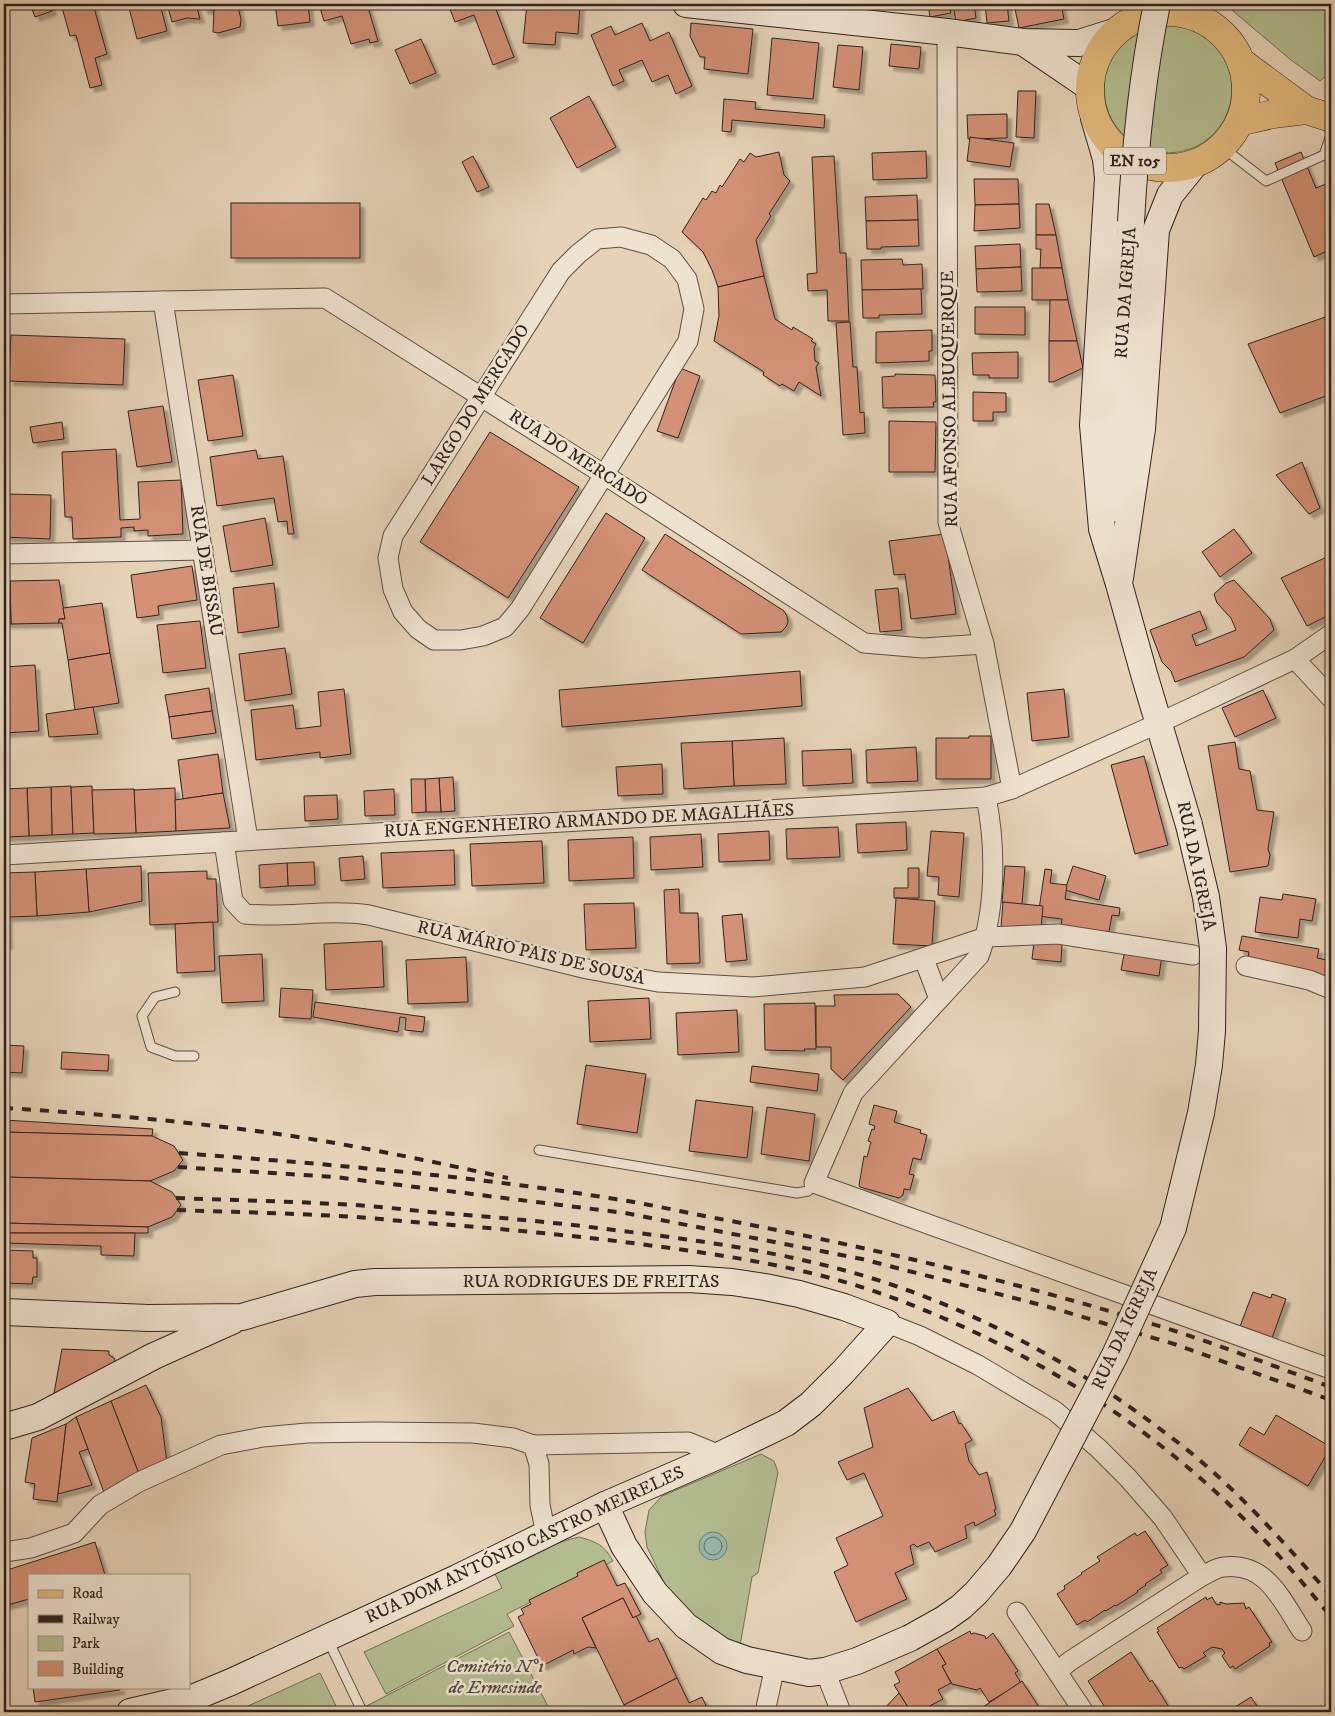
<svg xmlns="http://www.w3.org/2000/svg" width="1335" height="1716" font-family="'IM FELL DW Pica',serif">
<defs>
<filter id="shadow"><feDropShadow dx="4.5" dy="4.5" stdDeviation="1" flood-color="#0004"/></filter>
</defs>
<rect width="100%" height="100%" fill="#e5d2b7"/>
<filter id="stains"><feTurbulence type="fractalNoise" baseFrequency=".004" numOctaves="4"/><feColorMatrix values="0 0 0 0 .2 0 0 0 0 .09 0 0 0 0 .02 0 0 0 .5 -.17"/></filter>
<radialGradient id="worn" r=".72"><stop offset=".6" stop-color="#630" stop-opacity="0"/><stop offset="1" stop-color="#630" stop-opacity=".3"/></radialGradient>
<g fill="#b3bc8f" stroke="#717057">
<polygon points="1230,4 1331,4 1331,72 1320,81 1291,60 1233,11"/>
<circle cx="1168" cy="89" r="64"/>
<polygon points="761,1454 774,1461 778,1472 758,1573 752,1577 740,1646 694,1618 667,1589 647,1547 645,1532 649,1510 662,1496"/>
<path d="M579,1537C597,1542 604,1545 613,1561L507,1614L514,1626L386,1694L364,1652L502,1588L494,1572C522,1559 550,1543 579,1537Z"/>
<polygon points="509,1632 551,1712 355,1712"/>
<polygon points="320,1673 339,1712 235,1712"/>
</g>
<circle fill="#96b8ac" stroke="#6d7c74" cx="713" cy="1546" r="14"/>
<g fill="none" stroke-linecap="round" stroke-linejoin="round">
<circle stroke="#626e66" stroke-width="1" cx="713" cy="1546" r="9"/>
</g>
<g fill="#d49176" stroke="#2f231f" filter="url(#shadow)">
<polygon points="30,4 50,4 52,11 35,17"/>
<polygon points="61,4 93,4 107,54 95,58 102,85 90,88 76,35 70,36"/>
<polygon points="128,4 160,4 167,31 137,39"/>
<polygon points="167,4 196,4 200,19 187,18 172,22"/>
<polygon points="202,4 237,4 241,19 240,27 218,33 213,32 214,10 203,9"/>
<polygon points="275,4 308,4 310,22 278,26"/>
<polygon points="319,4 367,4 378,41 370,43 369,39 351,44 342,16 324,21"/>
<polygon points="448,4 494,4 514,57 493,65 474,15 455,22"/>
<polygon points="527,4 580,4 578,34 556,32 555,45 523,43"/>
<polygon points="928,4 949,4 951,13 930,17"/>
<polygon points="953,4 974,4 976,18 956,22"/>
<polygon points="985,4 1007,4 1009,21 987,23"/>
<polygon points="1014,4 1061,4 1064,19 1019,28"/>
<polygon points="642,23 650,41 669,32 692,86 676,94 668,75 652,82 642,60 619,70 624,81 613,86 591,35 611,26 615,35"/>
<polygon points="691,23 753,29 748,74 704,69 705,57 700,57 690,36"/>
<polygon points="772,38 819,43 813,99 767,95"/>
<polygon points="421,39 436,73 410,84 395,50"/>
<polygon points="891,44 921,47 919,69 889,66"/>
<polygon points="838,45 863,47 859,90 833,87"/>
<polygon points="1018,91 1036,91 1034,138 1016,137"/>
<polygon points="589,96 616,147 577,168 550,118"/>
<polygon points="724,99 756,102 755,109 825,115 824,128 732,120 731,132 722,131"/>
<polygon points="1007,114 1007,138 968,139 967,115"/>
<polygon points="970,137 1014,143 1010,167 967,161"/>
<polygon points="926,151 927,178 873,180 872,153"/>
<polygon points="779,152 784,175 790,181 769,214 771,216 756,240 764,276 718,287 712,270 703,252 682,232 703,198 706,200 712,191 716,193 720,185 722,187 740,159 744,162 750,153 756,157"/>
<polygon points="1301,152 1316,188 1331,182 1331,249 1314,257 1275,163"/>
<polygon points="473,156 489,187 477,192 462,162"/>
<polygon points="834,156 840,253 846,253 849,321 828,321 827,290 808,291 807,274 817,273 812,157"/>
<polygon points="974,179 1018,179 1019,204 975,205"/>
<polygon points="917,195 918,220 866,221 865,197"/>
<rect x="231" y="203" width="129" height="55"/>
<polygon points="1019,204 1020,228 974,231 975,205"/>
<polygon points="1036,204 1049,204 1056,235 1036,235"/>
<polygon points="918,220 919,246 881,247 881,249 867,249 866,221"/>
<polygon points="1036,235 1056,235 1062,268 1040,268 1041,249 1036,249"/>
<polygon points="1020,244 1021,267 976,269 975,246"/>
<polygon points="902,259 903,265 922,264 923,289 862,290 861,260"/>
<polygon points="1021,267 1022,291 977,292 976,269"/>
<polygon points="1032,268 1062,268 1068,300 1032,300"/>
<polygon points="764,276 775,319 792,330 793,327 813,339 811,341 816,344 814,348 815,361 819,363 816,367 821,396 799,382 794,391 782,384 780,386 763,375 764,372 714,341 719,316 718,287"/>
<polygon points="921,289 922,314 879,315 879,318 863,318 862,290"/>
<polygon points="1050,300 1068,300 1077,341 1049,341"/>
<polygon points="975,307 1025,307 1025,335 975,334"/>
<polygon points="1331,315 1331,394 1280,413 1248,344"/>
<polygon points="850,322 853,367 857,367 860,413 864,412 865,433 843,435 836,323"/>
<polygon points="932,330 932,351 929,351 929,361 876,363 876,332"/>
<polygon points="11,335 125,339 123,385 9,381"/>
<polygon points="1049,341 1077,341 1083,368 1053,382 1049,382"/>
<polygon points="1018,352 1018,378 989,378 989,375 973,375 972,353"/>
<polygon points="680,368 700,376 678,438 657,431"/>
<polygon points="895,374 935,375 936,402 933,402 934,407 883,408 882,377 895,376"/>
<polygon points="233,375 243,436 208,441 198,380"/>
<polygon points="973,392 1006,393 1006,412 993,412 993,421 973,421"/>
<polygon points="163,406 172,462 137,467 128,411"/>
<polygon points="889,421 936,422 935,472 889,472"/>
<polygon points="62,422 64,439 33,443 30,427"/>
<polygon points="490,432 579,487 508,598 420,542"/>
<polygon points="116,449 120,520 140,519 138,482 181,480 183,534 148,536 148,530 134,531 134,527 121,528 121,537 73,539 72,517 65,517 62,452"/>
<polygon points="256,450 258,459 283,456 294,534 288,534 287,521 278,522 274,498 217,506 210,457"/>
<polygon points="1302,462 1320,508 1309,514 1276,475"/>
<polygon points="4,494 51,495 50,539 4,537"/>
<polygon points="606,513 645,538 583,643 540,618"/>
<polygon points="265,518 273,565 231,572 223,526"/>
<polygon points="1234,529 1252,553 1220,577 1202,552"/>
<polygon points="665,534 784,611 787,616 788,622 786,627 781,632 741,634 642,570"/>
<polygon points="945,534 956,614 911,619 905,574 894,575 889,541"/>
<polygon points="1329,556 1331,562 1331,614 1307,626 1281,578"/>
<polygon points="192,566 197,600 158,606 159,615 137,618 131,575"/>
<polygon points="59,580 65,619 59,619 59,623 11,624 10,581"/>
<polygon points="1234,580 1270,619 1274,630 1244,657 1175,682 1171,671 1162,662 1150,630 1200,611 1207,629 1192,635 1196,646 1236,630 1231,618 1217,603 1214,594 1226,583"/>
<polygon points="4,581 10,581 11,624 4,624"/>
<polygon points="274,583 279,627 238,633 233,588"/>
<polygon points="898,588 902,630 880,632 875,590"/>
<polygon points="102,603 110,653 68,660 62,623 59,623 59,619 65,619 63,608"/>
<polygon points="200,621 206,668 163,673 157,625"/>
<polygon points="285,648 292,694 245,701 239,654"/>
<polygon points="110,653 119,703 75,710 68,660"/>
<polygon points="35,665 39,731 4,733 4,667"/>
<polygon points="800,671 802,706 562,727 559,690"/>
<polygon points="209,688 212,711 169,717 165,695"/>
<polygon points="344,689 351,754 320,758 320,752 256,760 251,710 293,705 296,729 321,726 318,692"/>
<polygon points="1064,689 1069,737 1032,741 1027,693"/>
<polygon points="1263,690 1276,718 1235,737 1222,708"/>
<polygon points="93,707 98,734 49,737 46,714"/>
<polygon points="212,711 216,733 172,739 169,717"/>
<polygon points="969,736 991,736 991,779 936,779 936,738 969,738"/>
<polygon points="784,738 786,784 734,786 732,741"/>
<polygon points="732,741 734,786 684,789 681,743"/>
<polygon points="1235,742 1239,769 1250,771 1257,810 1274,812 1268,849 1270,855 1268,866 1230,872 1208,746"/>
<polygon points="916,747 918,781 867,783 866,750"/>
<polygon points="851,749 853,783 803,786 802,751"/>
<polygon points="218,754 223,793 183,799 178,760"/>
<polygon points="1144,756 1168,845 1135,854 1111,765"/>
<polygon points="662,764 663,794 618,796 616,767"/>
<polygon points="453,777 455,811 441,812 439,778"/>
<polygon points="439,778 441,812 426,812 425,779"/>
<polygon points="411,779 425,779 426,812 412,813"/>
<polygon points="71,786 73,834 52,835 51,787"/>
<polygon points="92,786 94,833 73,834 71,787"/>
<polygon points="51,787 52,835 29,836 27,788"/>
<polygon points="27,788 29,836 7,837 5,789"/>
<polygon points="175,788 176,831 136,833 134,790"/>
<polygon points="4,789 7,837 4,837"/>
<polygon points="134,789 136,833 94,834 92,790"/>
<polygon points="394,789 395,815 365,816 364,791"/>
<polygon points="223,793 230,828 176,831 175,800"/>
<polygon points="337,795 338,819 305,821 304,796"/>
<polygon points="906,822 907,850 858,853 856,824"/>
<polygon points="838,827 840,857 787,859 786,829"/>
<polygon points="769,831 770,860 719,862 718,834"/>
<polygon points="931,831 964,833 959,897 938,895 939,877 927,876"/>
<polygon points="701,834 703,867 651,870 650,837"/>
<polygon points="633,837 634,878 569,881 568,840"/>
<polygon points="542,841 544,883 472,886 470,844"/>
<polygon points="454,850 455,885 383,888 381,853"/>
<polygon points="363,856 365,879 341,881 339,858"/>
<polygon points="314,862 315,885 288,886 287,863"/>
<polygon points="287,863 288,886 260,888 259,865"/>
<polygon points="141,866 142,901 89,912 86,869"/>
<polygon points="1005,866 1025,867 1022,905 1002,903"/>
<polygon points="1073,866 1106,876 1099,900 1065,890"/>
<polygon points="908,868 919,868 919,898 894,898 894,888 908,888"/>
<polygon points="86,869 89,912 37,916 35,872"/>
<polygon points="1045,869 1052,870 1050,883 1067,885 1065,899 1120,908 1119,916 1112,915 1108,937 1061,929 1062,919 1038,916"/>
<polygon points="207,871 207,879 216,879 218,922 150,925 148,873"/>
<polygon points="35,872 37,916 7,917 8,945 4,945 4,873"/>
<polygon points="679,889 680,913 698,913 700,963 667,964 664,890"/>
<polygon points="1283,894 1316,899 1312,921 1300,919 1298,938 1255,932 1260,897 1282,900"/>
<polygon points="896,898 935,901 932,946 893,944"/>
<polygon points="1003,902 1043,906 1041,930 1001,927"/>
<polygon points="634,903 636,948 586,950 584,904"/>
<polygon points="742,914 747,960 726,962 722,916"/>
<polygon points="213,922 215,971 177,973 175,924"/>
<polygon points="1242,936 1319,949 1317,958 1331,961 1331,979 1247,964 1249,952 1239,950"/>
<polygon points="382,941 384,987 326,990 324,944"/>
<polygon points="1034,942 1062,944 1061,962 1032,959"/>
<polygon points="1125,950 1162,955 1159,976 1121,970"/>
<polygon points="262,954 264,1001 222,1003 219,956"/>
<polygon points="466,957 468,1002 408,1004 406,960"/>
<polygon points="281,988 313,990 311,1019 279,1017"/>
<polygon points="898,994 911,1007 843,1080 831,1069 831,1047 816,1047 816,1006 835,1006 834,995"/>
<polygon points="649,998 651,1039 590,1042 588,1001"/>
<polygon points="315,1002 425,1017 423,1032 405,1030 406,1018 400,1017 398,1032 313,1017"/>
<polygon points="815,1003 816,1049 804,1049 805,1051 765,1050 764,1004"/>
<polygon points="737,1010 739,1052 678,1055 676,1013"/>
<polygon points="4,1045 24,1046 22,1073 4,1072"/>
<polygon points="62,1052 109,1055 108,1071 61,1069"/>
<polygon points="586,1065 646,1074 637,1133 577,1124"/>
<polygon points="752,1066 819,1074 817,1091 750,1082"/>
<polygon points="696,1100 753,1107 747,1158 689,1151"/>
<polygon points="874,1105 897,1111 894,1122 921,1130 920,1133 927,1135 921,1160 913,1158 909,1174 914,1175 910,1190 904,1189 903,1195 899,1198 860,1187 859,1185 864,1156 867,1157 871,1142 868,1141 872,1129 874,1130 875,1126 869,1124"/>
<polygon points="767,1107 815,1114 809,1161 761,1154"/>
<polygon points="4,1120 153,1129 152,1136 4,1132"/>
<polygon points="4,1132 152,1136 174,1146 183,1160 174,1171 150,1181 4,1177"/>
<polygon points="4,1177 150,1181 172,1192 181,1205 172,1217 148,1227 4,1223"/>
<polygon points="4,1223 148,1227 148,1233 4,1233"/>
<polygon points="4,1233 135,1233 134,1256 101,1255 101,1246 4,1243"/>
<polygon points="4,1250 33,1251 33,1258 37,1258 37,1277 33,1277 32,1284 4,1283"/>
<polygon points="1253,1292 1271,1298 1272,1294 1286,1299 1271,1341 1239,1329"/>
<polygon points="62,1349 109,1351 109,1355 114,1358 116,1363 53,1399"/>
<polygon points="146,1385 161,1417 167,1463 139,1474 111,1401"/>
<polygon points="908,1388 932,1421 954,1411 959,1424 961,1423 972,1440 965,1444 969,1461 979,1475 987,1472 996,1509 994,1510 996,1515 975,1526 974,1522 965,1526 967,1538 935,1552 929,1542 917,1547 914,1544 910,1546 914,1564 895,1573 907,1599 856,1622 834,1572 848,1565 836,1538 883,1516 864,1473 847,1480 838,1462 873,1447 864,1408"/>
<polygon points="111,1401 139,1474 105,1495 76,1417"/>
<polygon points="1276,1415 1331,1447 1308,1486 1239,1445 1250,1427 1264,1435"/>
<polygon points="76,1417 88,1449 79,1452 92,1485 58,1494 66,1424"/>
<polygon points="66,1424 57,1502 33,1499 35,1484 25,1482 32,1438"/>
<polygon points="1145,1531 1168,1565 1160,1570 1162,1573 1145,1584 1146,1585 1137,1591 1138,1592 1116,1606 1115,1605 1106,1611 1105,1610 1087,1622 1085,1620 1077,1625 1057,1594 1065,1589 1064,1586 1082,1574 1081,1573 1100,1561 1097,1557 1135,1533 1137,1536"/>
<polygon points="95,1542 105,1575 29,1575 29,1599 4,1606 4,1571"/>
<polygon points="604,1560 617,1586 625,1583 641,1614 633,1618 623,1598 582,1618 596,1648 588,1647 574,1654 573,1650 542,1666 518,1617 524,1614 521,1609 531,1604 529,1600 578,1576 577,1573"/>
<polygon points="1206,1597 1207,1600 1212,1597 1216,1604 1220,1605 1220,1602 1226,1604 1244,1603 1246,1609 1249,1607 1272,1642 1269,1643 1270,1646 1235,1669 1233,1666 1230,1668 1222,1656 1225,1653 1222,1649 1212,1647 1203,1653 1206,1656 1184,1669 1182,1667 1179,1668 1157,1632 1159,1631 1157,1628"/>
<polygon points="623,1598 633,1618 636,1616 649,1642 658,1638 677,1678 624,1705 582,1618"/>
<polygon points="970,1631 971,1634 974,1633 985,1636 986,1639 993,1633 1018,1671 1015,1673 1021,1683 989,1702 980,1688 977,1690 952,1684 942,1666 946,1664 937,1649"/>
<polygon points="937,1649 946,1664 942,1666 951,1683 938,1690 943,1699 918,1712 911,1712 894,1685 900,1682 895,1672"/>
<polygon points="1131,1652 1150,1682 1152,1680 1172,1712 1108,1712 1088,1681"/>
<polygon points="677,1678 689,1703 702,1697 709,1712 628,1712 624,1705"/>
<polygon points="1022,1681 1039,1707 1031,1712 978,1712 977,1711"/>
<polygon points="33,1687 120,1687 120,1690 35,1702"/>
<polygon points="899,1693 911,1712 881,1712"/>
<polygon points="1251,1697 1261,1712 1227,1712"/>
</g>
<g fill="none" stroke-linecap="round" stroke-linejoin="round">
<defs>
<g id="service">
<polyline points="1222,147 1266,181 1324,155 1331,135"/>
<polyline points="175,992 155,997 142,1016 151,1047 175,1056 194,1056"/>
<polyline points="539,1150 797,1193 808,1191 814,1183"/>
<polyline points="328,1640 361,1709"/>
</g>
<g id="minor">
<polyline points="947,32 948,522 984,644 1012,789"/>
<polygon points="621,237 651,245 672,259 687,279 694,309 688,341 520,609 505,627 483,636 461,640 434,640 418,629 403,612 393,589 388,558 393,536 561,271 578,254 597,239"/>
<polyline points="163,301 248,840"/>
<polyline points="4,304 325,298 603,474 864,643 923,648 984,644"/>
<polyline points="4,554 203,550"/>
<polyline points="1295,659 1331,698"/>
<path d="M986,797C996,846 996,910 979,956L853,1093L814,1183L1331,1369"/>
<path d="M224,842L233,901L245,914C286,918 328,909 369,915L587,969L658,982L753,987L865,977L986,937L1058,934L1193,955"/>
<polyline points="4,855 986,797 1012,789 1159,723 1295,659 1331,634"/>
<polyline points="924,959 939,999"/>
<polyline points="1246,966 1309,980 1331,989"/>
<polyline points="887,1323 920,1336 978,1365 1055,1411 1098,1448 1128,1478 1163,1518 1202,1576"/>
<polyline points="533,1445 688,1442 720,1455"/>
<polyline points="4,1552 31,1548 74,1533 100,1505 139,1482 221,1445 263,1437 307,1433 376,1432 473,1433 513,1438 533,1445 539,1464 540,1505 546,1534"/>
<polyline points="1017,1612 1084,1712"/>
<polyline points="825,1671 841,1712"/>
<path d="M1058,1671L1070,1661L1202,1576C1209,1573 1217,1567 1224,1567C1267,1562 1282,1601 1302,1631"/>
<polyline points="765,1712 775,1666"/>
</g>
<g id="secondary">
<polyline points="686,4 947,32 1023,42 1079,43 1114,32"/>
<polyline points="1023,42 1089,87"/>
<polyline points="1094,118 1106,159 1108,178 1093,425 1102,529 1119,584 1144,674 1189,825"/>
<polyline points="1115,508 1117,425 1131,222"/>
<polyline points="1120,578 1142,429 1156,230 1170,195 1195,164"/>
<polyline points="4,1312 148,1318 242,1317 355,1284 375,1282 689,1279 732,1282 765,1287 799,1294 844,1307 887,1323 843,1372 811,1404 786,1423 720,1455 605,1505 457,1578 231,1682 195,1697 130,1712"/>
<polyline points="4,1427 38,1417 154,1356 232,1321"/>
<polyline points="605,1505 624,1546 655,1593 686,1626 722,1651 747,1660 809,1673 825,1671 857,1661 910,1638"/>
</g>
<g id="primary">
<circle cx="1168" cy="90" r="78"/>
<polyline points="1241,62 1306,110 1331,118"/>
<polyline points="1239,122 1273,114 1306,110"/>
</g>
</defs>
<use href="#service" stroke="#5c4f45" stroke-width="11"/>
<use href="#minor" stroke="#5c4f45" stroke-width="21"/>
<use href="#secondary" stroke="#2f231f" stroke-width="28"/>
<use href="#primary" stroke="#2f231f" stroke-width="29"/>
<use href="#service" stroke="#eee2d0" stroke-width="9"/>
<use href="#minor" stroke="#eee2d0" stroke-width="19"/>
<use href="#secondary" stroke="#eee2d0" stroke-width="26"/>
<use href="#primary" stroke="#e2b97c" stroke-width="28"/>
<g stroke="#2f231f" stroke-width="4" stroke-dasharray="9 9" stroke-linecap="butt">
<path d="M4,1108C88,1113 172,1120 256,1131C341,1142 425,1160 508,1178"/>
<path d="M179,1153C327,1164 475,1176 621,1200C654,1205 687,1213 720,1219C875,1248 1025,1284 1175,1331C1227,1348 1279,1368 1331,1387"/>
<polyline points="178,1167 335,1177 625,1213 862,1259 1049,1307 1174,1344 1331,1400"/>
<path d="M176,1198C229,1200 282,1201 335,1204C367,1205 399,1209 430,1212C492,1217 553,1222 614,1230C713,1242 813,1256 907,1290C1000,1323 1090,1375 1168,1435C1229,1480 1281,1539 1331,1596"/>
<path d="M177,1210C231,1212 284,1213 337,1216C367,1217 397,1221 426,1223C492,1228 558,1234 624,1242C718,1254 815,1267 904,1302C1031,1351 1150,1424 1246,1521C1277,1552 1304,1584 1331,1617"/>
</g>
<defs>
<g id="secondary-bridge">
<path d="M1131,222C1135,148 1142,76 1157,4"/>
<polyline points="910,1638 944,1619 961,1607 976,1593 999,1566 1023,1531 1115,1355 1173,1228 1201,1113 1209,1065 1212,1031 1213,948 1206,897 1189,825"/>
</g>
</defs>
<use href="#secondary-bridge" stroke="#2f231f" stroke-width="28" stroke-linecap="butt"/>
<use href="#secondary-bridge" stroke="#eee2d0" stroke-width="26"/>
</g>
<g text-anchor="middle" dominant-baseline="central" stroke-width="5" stroke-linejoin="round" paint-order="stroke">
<rect fill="#eee2d0" stroke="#685c54" stroke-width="1" x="1104" y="147.5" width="62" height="27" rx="4"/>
<g font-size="16" font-weight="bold" fill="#2f231f">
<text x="1135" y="161">EN 105</text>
</g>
<g font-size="18" fill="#2f231f" stroke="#eee2d0">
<text transform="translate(1126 293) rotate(-86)">RUA DA IGREJA</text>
<text transform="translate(950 399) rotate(-91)">RUA AFONSO ALBUQUERQUE</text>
<text transform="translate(476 405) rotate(-58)">LARGO DO MERCADO</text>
<text transform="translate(578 458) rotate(33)">RUA DO MERCADO</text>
<text transform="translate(206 571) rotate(81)">RUA DE BISSAU</text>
<text transform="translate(589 821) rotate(-3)">RUA ENGENHEIRO ARMANDO DE MAGALHÃES</text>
<text transform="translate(1196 866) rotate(78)">RUA DA IGREJA</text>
<text transform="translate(531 953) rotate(13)">RUA MÁRIO PAIS DE SOUSA</text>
<text x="591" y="1282">RUA RODRIGUES DE FREITAS</text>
<text transform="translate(1125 1329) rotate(-65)">RUA DA IGREJA</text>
<text transform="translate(525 1545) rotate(-25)">RUA DOM ANTÓNIO CASTRO MEIRELES</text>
</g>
<g font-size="18" font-style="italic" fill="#50493b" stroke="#eee2d0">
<text x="495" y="1667">Cemitério Nº1<tspan x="495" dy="21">de Ermesinde</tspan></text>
</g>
</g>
<rect width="1335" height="1716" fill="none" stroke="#e5d2b7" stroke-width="20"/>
<rect x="5" y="5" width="1325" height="1706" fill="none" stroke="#2f231f" stroke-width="2.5"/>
<rect x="10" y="10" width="1315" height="1696" fill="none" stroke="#2f231f"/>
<rect x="28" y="1574" width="162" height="115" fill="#eee2d0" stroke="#a29689"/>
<rect x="38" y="1590" width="25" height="8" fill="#e2b97c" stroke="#a29689"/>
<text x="72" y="1598" font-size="15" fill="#2f231f">Road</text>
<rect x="38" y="1615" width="25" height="8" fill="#2f231f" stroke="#a29689"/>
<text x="72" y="1624" font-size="15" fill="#2f231f">Railway</text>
<rect x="38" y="1636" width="25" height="15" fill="#b3bc8f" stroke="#a29689"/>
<text x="72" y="1648" font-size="15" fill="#2f231f">Park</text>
<rect x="38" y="1661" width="25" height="15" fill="#d49176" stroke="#a29689"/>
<text x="72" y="1674" font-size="15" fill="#2f231f">Building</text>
<rect width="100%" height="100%" filter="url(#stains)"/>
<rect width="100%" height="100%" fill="url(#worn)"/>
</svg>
